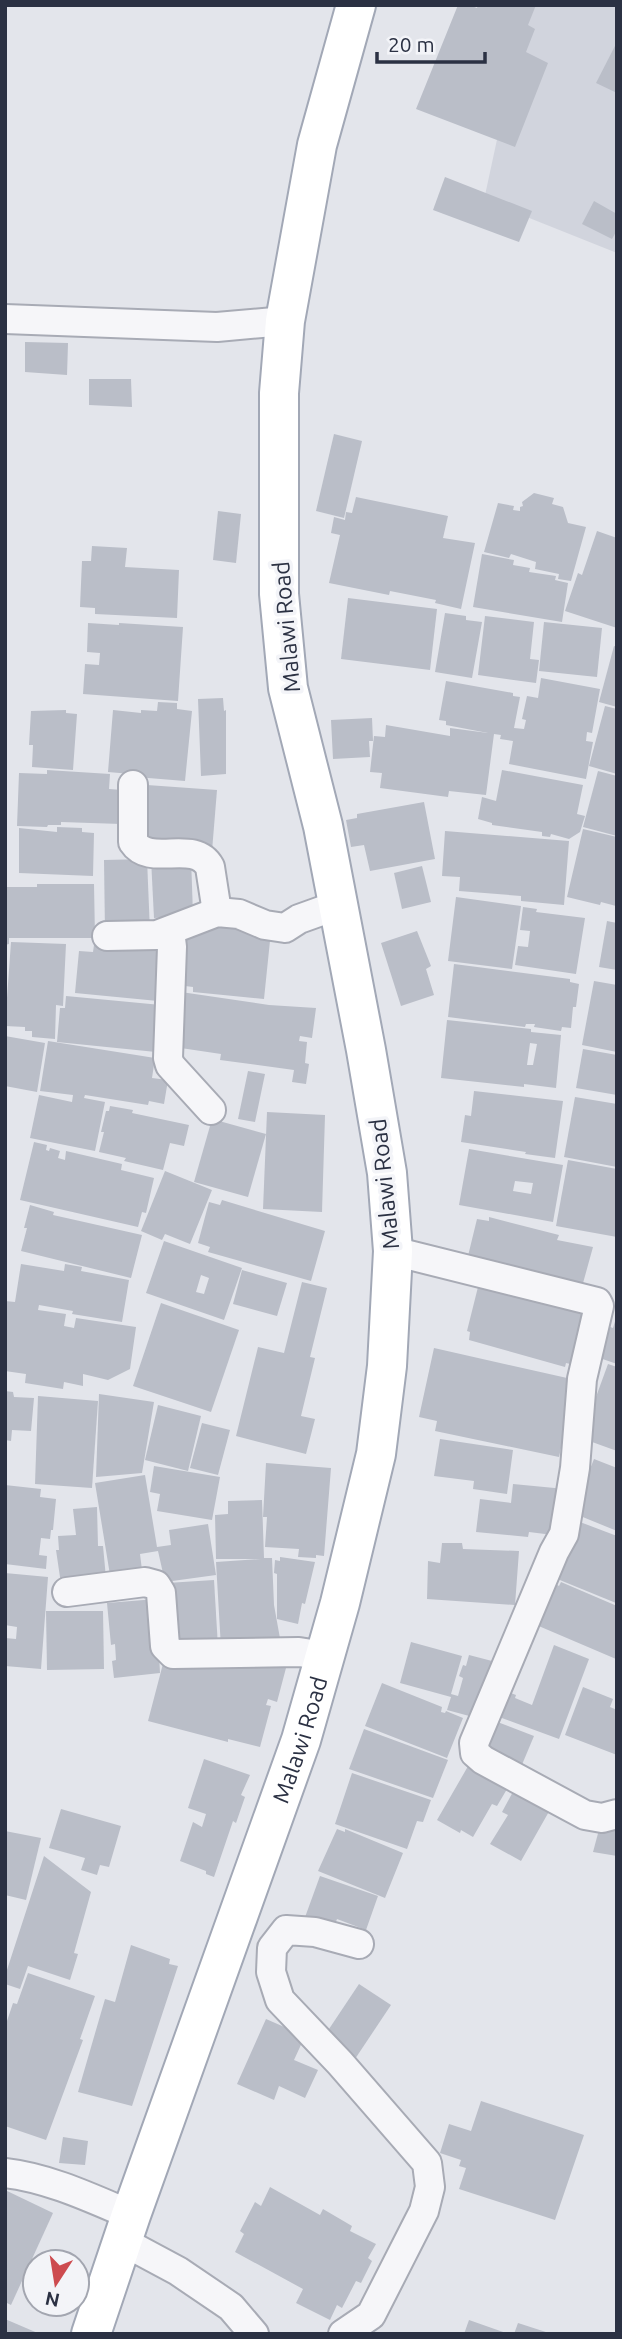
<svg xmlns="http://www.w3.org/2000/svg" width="622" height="2339" font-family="Ubuntu,sans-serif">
<rect width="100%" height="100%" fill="#e3e5eb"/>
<polygon fill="#d1d4dd" points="526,5 617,5 617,253 484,200"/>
<g fill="#babec8" fill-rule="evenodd">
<polygon points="458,5 469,5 477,8 478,5 536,5 528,25 535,29 526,52 548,63 515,147 416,109"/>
<polygon points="617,42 617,93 596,83"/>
<polygon points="445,177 532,211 519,242 433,210"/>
<polygon points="594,201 617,214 617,230 612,239 582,224"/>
<polygon points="25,342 68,343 67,375 25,372"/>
<polygon points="89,379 131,379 132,407 89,405"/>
<polygon points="334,434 362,441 344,518 316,511"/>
<polygon points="534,493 554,498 552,504 563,507 568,523 586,527 571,581 558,579 559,574 535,569 536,562 511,554 509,558 484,552 498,503 514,506 513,510 520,511 520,507 523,506 522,502"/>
<polygon points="356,497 448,516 443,538 475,543 461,609 435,603 436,600 390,591 389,595 329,583 340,535 331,533 334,517 345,520 346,512 352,513"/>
<polygon points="218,511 241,514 236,563 213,560"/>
<polygon points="597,531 617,538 617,628 565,611 578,573 582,575"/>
<polygon points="92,546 127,548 125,567 179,570 177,618 95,614 95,608 80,607 82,561 91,561"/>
<polygon points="482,554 514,560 513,565 530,568 529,572 556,576 555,580 568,583 562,622 473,607"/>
<polygon points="348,598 437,609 430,670 341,659"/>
<polygon points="445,613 466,616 466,620 482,622 472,678 435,672"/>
<polygon points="485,616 534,622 530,659 539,660 536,683 478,675"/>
<polygon points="544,622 602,628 597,677 539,671"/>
<polygon points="88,623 119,625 119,623 183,627 178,701 83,694 85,664 99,665 100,653 87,652"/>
<polygon points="614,646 617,647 617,707 599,702"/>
<polygon points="541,678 600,689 592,733 587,732 586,741 593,742 586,779 509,764 513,741 500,739 501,735 494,734 486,795 449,791 448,797 380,788 382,773 370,772 374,736 385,737 386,725 450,736 450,728 488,733 446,725 446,721 439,720 446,681 513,693 513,696 520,697 514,728 524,729 526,720 522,719 527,696 538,698"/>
<polygon points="223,698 224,711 226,710 226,774 201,776 198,699"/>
<polygon points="158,702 177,703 177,709 192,711 185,781 136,777 136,771 131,771 131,774 108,772 113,710 141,713 141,710 157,711"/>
<polygon points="605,706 617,709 617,774 589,766"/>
<polygon points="66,710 66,713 77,714 73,770 32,767 33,745 29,745 31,711"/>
<polygon points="372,718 373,741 369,741 370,757 333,759 331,720"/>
<polygon points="47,770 110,774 109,789 122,790 121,824 61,822 61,825 48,825 47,827 17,826 19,773 47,774"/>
<polygon points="502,770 583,785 577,814 585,816 580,832 569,839 551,834 550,837 542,836 542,832 492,825 492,823 478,819 482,797 496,801"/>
<polygon points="598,771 617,776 617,836 583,827"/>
<polygon points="147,785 217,790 212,851 142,846"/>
<polygon points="424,802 435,859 370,871 364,845 351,847 346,820 357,818 357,814"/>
<polygon points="57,827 82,828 82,832 94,833 93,876 19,873 19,828 57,832"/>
<polygon points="583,829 617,837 616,906 601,902 600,905 567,897"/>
<polygon points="445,831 569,841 564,905 521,901 521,896 459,891 460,877 442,876"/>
<polygon points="191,857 193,915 154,918 151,859"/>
<polygon points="147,859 150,932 105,933 104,860"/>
<polygon points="422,866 431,902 402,909 394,873"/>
<polygon points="37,884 94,884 95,938 9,938 9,944 5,945 5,887 37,887"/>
<polygon points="456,897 521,906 512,969 448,961"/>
<polygon points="523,907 537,909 536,912 585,918 576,974 515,965 518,946 528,947 530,931 520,930"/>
<polygon points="607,921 617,923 617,970 599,967"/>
<polygon points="197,924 271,931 264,999 193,992 193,987 185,986 187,958 178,957 180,933"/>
<polygon points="417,931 431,966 426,969 434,995 401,1006 381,943"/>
<polygon points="11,942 66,944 63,1006 56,1005 55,1039 32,1037 32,1031 25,1031 25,1027 5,1026"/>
<polygon points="94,945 163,951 158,1001 75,993 79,951 93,952"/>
<polygon points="454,964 570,979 570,982 579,984 576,1007 573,1007 571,1028 562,1027 561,1031 534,1027 535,1024 526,1024 525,1027 448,1017"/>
<polygon points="594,981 617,985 617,1052 582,1045"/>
<polygon points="181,992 269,1005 316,1008 312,1038 300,1036 299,1041 307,1042 305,1063 309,1064 306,1084 292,1082 294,1070 220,1060 221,1054 174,1047"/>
<polygon points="66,996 161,1005 156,1052 57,1042 60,1008 65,1008"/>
<path d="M447,1020L531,1029V1032L561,1035L556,1088L524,1084V1087L441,1078ZM530,1043L537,1044L533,1065H527Z"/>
<polygon points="5,1036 45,1043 37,1092 5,1086"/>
<polygon points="48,1041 155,1058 152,1078 168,1080 164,1104 149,1101 148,1105 85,1095 84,1098 105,1102 95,1151 30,1138 39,1095 72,1102 73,1095 40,1091"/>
<polygon points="583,1049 617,1055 617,1095 576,1088"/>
<polygon points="248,1071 265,1074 255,1122 238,1119"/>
<polygon points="474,1091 563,1101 555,1158 525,1154 526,1152 461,1142 465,1115 471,1116"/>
<polygon points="575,1097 617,1104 617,1167 564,1157"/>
<polygon points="110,1106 133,1110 132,1113 189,1125 184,1146 170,1143 163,1170 124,1161 126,1158 99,1152 104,1132 101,1132 106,1111 109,1111"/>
<polygon points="267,1112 325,1115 322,1212 263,1209"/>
<polygon points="212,1119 266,1134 248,1197 194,1182"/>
<polygon points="34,1142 47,1145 46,1150 49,1151 50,1148 60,1151 58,1158 65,1160 66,1151 122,1164 121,1170 154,1178 146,1213 142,1212 138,1227 20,1200"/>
<path d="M469,1149L563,1165L553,1222L459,1205ZM515,1181L533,1183L531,1194L513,1191Z"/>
<polygon points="568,1160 617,1169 617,1237 556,1226"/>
<polygon points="165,1171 212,1190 190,1244 165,1234 162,1240 141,1231"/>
<polygon points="222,1200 325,1231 311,1281 208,1252 210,1247 198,1243 209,1202 220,1205"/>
<polygon points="30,1205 54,1212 53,1215 142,1235 131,1278 21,1251 27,1228 24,1228"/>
<polygon points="489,1217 559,1235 557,1240 593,1247 580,1294 467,1260 477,1219 489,1221"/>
<path d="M164,1241L242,1268L224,1320L146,1293ZM201,1275L209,1278L204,1294L196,1292Z"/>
<polygon points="21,1264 64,1271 65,1264 82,1267 81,1271 129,1280 122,1322 72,1314 73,1311 39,1305 38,1310 66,1314 64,1326 74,1328 76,1318 136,1327 130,1369 108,1380 83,1374 83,1386 64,1382 63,1389 25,1383 26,1374 5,1371 5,1301 15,1302"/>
<polygon points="242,1270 287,1283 277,1316 233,1304"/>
<polygon points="480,1279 594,1308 579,1366 566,1363 565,1367 469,1340 470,1332 467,1331"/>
<polygon points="302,1282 327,1288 310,1357 315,1358 301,1416 315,1419 306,1454 236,1436 258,1347 284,1353"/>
<polygon points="161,1303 239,1330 211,1412 133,1386"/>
<polygon points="616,1318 617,1319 617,1364 588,1354 599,1323 613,1328"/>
<polygon points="434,1348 576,1380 559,1457 435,1431 437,1421 419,1417"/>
<polygon points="608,1364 617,1367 617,1451 581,1438"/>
<polygon points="5,1391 13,1392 14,1397 34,1398 31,1431 12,1430 11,1441 5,1440"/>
<polygon points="99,1394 154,1402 142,1473 96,1477"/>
<polygon points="38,1396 98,1401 92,1488 35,1484"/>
<polygon points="158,1405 201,1416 188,1471 145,1460"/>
<polygon points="202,1423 230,1430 218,1475 190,1468"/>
<polygon points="440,1439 513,1450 507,1494 473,1489 474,1481 434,1476"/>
<polygon points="594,1459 617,1468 617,1531 568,1511 581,1492"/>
<polygon points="266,1463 331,1468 324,1556 316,1555 316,1558 298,1557 299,1549 265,1547 267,1517 263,1517"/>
<polygon points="154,1466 220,1477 212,1520 157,1511 160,1494 150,1492"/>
<polygon points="145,1475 157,1547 171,1545 169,1530 208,1524 216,1575 165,1582 158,1551 140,1554 142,1570 110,1575 95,1483"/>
<polygon points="513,1484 565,1489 561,1536 529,1532 528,1537 476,1532 480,1499 511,1503"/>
<polygon points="5,1485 41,1489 40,1497 56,1499 53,1530 51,1530 50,1539 41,1538 39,1555 47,1556 46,1569 5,1564"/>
<polygon points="262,1500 264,1558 272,1558 274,1605 281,1644 221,1648 216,1562 261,1559 216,1559 215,1515 228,1514 228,1501"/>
<polygon points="97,1507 98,1546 103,1546 106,1578 61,1584 56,1550 59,1550 58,1536 76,1535 73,1509"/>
<polygon points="580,1522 617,1536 616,1603 550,1576"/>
<polygon points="442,1543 462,1543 463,1549 519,1551 515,1605 427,1599 428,1561 440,1563"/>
<polygon points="280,1557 315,1562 305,1604 302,1603 298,1624 277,1619 277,1574 274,1573 275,1560 280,1561"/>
<polygon points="5,1573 48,1577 41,1669 5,1666 5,1638 16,1639 17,1627 5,1625"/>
<polygon points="214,1580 218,1647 171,1650 167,1583"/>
<polygon points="552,1582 559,1586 561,1582 617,1606 616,1659 534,1624"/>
<polygon points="156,1599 160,1673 114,1678 112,1661 116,1660 115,1644 111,1645 107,1603"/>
<polygon points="46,1611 103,1611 104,1669 47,1670"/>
<polygon points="411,1642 462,1656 451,1694 458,1696 463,1678 459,1676 463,1665 466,1666 469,1655 492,1661 473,1717 447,1710 451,1697 400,1683"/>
<polygon points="554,1645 589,1659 559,1739 491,1714 498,1688 516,1695 515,1698 532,1705"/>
<polygon points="165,1656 193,1663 192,1668 194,1668 198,1656 240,1667 243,1656 286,1668 277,1702 268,1699 266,1705 271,1706 260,1747 228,1739 228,1742 148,1721"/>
<polygon points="382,1683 442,1707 441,1712 445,1713 446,1711 463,1718 447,1758 365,1726"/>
<polygon points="583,1687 613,1699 610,1707 617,1710 617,1755 565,1735"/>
<polygon points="495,1721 534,1736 521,1767 482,1752"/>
<polygon points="364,1729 448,1760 433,1798 349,1769"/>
<polygon points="204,1759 250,1775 241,1795 245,1797 236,1823 233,1821 214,1877 206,1874 206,1871 180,1861 193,1822 202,1827 206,1814 188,1808"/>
<polygon points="471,1761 510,1784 497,1806 492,1804 473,1837 461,1830 460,1833 437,1820"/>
<polygon points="352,1773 431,1800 423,1822 417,1821 407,1849 335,1824"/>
<polygon points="515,1788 551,1808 521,1861 490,1844 508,1815 502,1812"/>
<polygon points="61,1809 121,1826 109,1867 100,1865 97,1875 81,1870 85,1858 49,1848"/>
<polygon points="600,1826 617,1830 617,1856 593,1852"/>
<polygon points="337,1829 345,1832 345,1829 403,1853 385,1898 318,1871"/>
<polygon points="5,1831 41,1838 26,1900 5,1895"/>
<polygon points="44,1856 91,1892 74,1953 78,1954 70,1980 28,1966 20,1989 5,1984 5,1976"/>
<polygon points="320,1876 378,1896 366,1930 337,1919 333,1930 304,1920"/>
<polygon points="131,1945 170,1959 169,1964 178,1966 132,2106 78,2092 105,1999 115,2002"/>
<polygon points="28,1973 95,1996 80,2039 83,2040 46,2140 5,2126 5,2027 13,2003 17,2004"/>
<polygon points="359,1984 391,2005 355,2059 323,2038"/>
<polygon points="266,2019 305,2036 294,2060 318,2070 305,2098 279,2086 274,2100 237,2084"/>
<polygon points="481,2101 584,2135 555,2220 459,2189 466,2168 459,2166 461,2160 440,2153 449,2124 471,2131"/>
<polygon points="63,2137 88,2141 85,2165 59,2163"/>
<polygon points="270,2187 320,2215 323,2209 352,2226 350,2231 376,2244 368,2258 372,2261 361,2283 356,2281 342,2308 337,2305 330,2320 296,2303 303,2289 235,2252 244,2234 240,2231 255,2202 261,2206"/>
<polygon points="5,2190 53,2213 11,2305 5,2302"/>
<polygon points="5,2319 40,2334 5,2334"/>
<polygon points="469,2320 506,2333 506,2334 464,2334"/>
<polygon points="518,2323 549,2333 549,2334 514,2334"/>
</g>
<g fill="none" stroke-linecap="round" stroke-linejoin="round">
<defs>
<g id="street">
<polyline points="5,319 217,327 285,321"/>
<path d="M133,785V842C150,868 194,838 210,867L217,912"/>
<polyline points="170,931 172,947 168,1058 170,1065 211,1110"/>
<polyline points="107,936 157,935 217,912 239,914 265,925 285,928 299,919 338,905"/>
<polyline points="393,1251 597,1302 599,1306 582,1379 575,1468 564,1534 554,1552 474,1743 475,1753 483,1760 585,1815 602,1818 617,1814"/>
<polyline points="67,1592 145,1582 156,1585 161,1593 165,1646 173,1654 299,1652 325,1656"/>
<path d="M5,2173C49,2178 91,2198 131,2215"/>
<polyline points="122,2241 178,2271 231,2307 254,2334"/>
<polyline points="343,2334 371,2315 424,2211 430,2187 427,2163 340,2063 280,2000 271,1972 272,1948 286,1930 315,1932 359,1944"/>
</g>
<g id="primary">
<path id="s1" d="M91,2334L131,2215L301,1740L340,1603L376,1454L387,1366L393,1251L387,1173L366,1050L323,826L288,688L279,594V393L285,321L317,145L356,5"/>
</g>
</defs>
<use href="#street" stroke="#a8abb5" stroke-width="32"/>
<use href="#primary" stroke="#a2a8b6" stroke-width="42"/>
<use href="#street" stroke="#f6f6f9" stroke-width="28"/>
<use href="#primary" stroke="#fff" stroke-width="38"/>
</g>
<g text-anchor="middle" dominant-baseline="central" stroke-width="7" stroke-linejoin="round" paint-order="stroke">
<g font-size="23" fill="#2b3143" stroke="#f3f4f8">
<text transform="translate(286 627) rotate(-95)">Malawi Road</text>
<text transform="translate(384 1184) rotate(-96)">Malawi Road</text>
<text stroke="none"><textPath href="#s1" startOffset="630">Malawi Road</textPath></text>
</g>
</g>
<rect width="622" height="2339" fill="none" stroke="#2b3143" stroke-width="14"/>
<g transform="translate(56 2283) rotate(192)"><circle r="33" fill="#f3f4f8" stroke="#a3a6b0" stroke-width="2"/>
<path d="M0-5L12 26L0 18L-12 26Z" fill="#cd4b4f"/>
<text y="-10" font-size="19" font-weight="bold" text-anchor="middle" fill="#2b3143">N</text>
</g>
<path d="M377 52v10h108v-10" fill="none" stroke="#2b3143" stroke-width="3.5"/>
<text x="388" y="52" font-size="21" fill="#2b3143" stroke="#f3f4f8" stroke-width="5" paint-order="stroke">20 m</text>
</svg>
